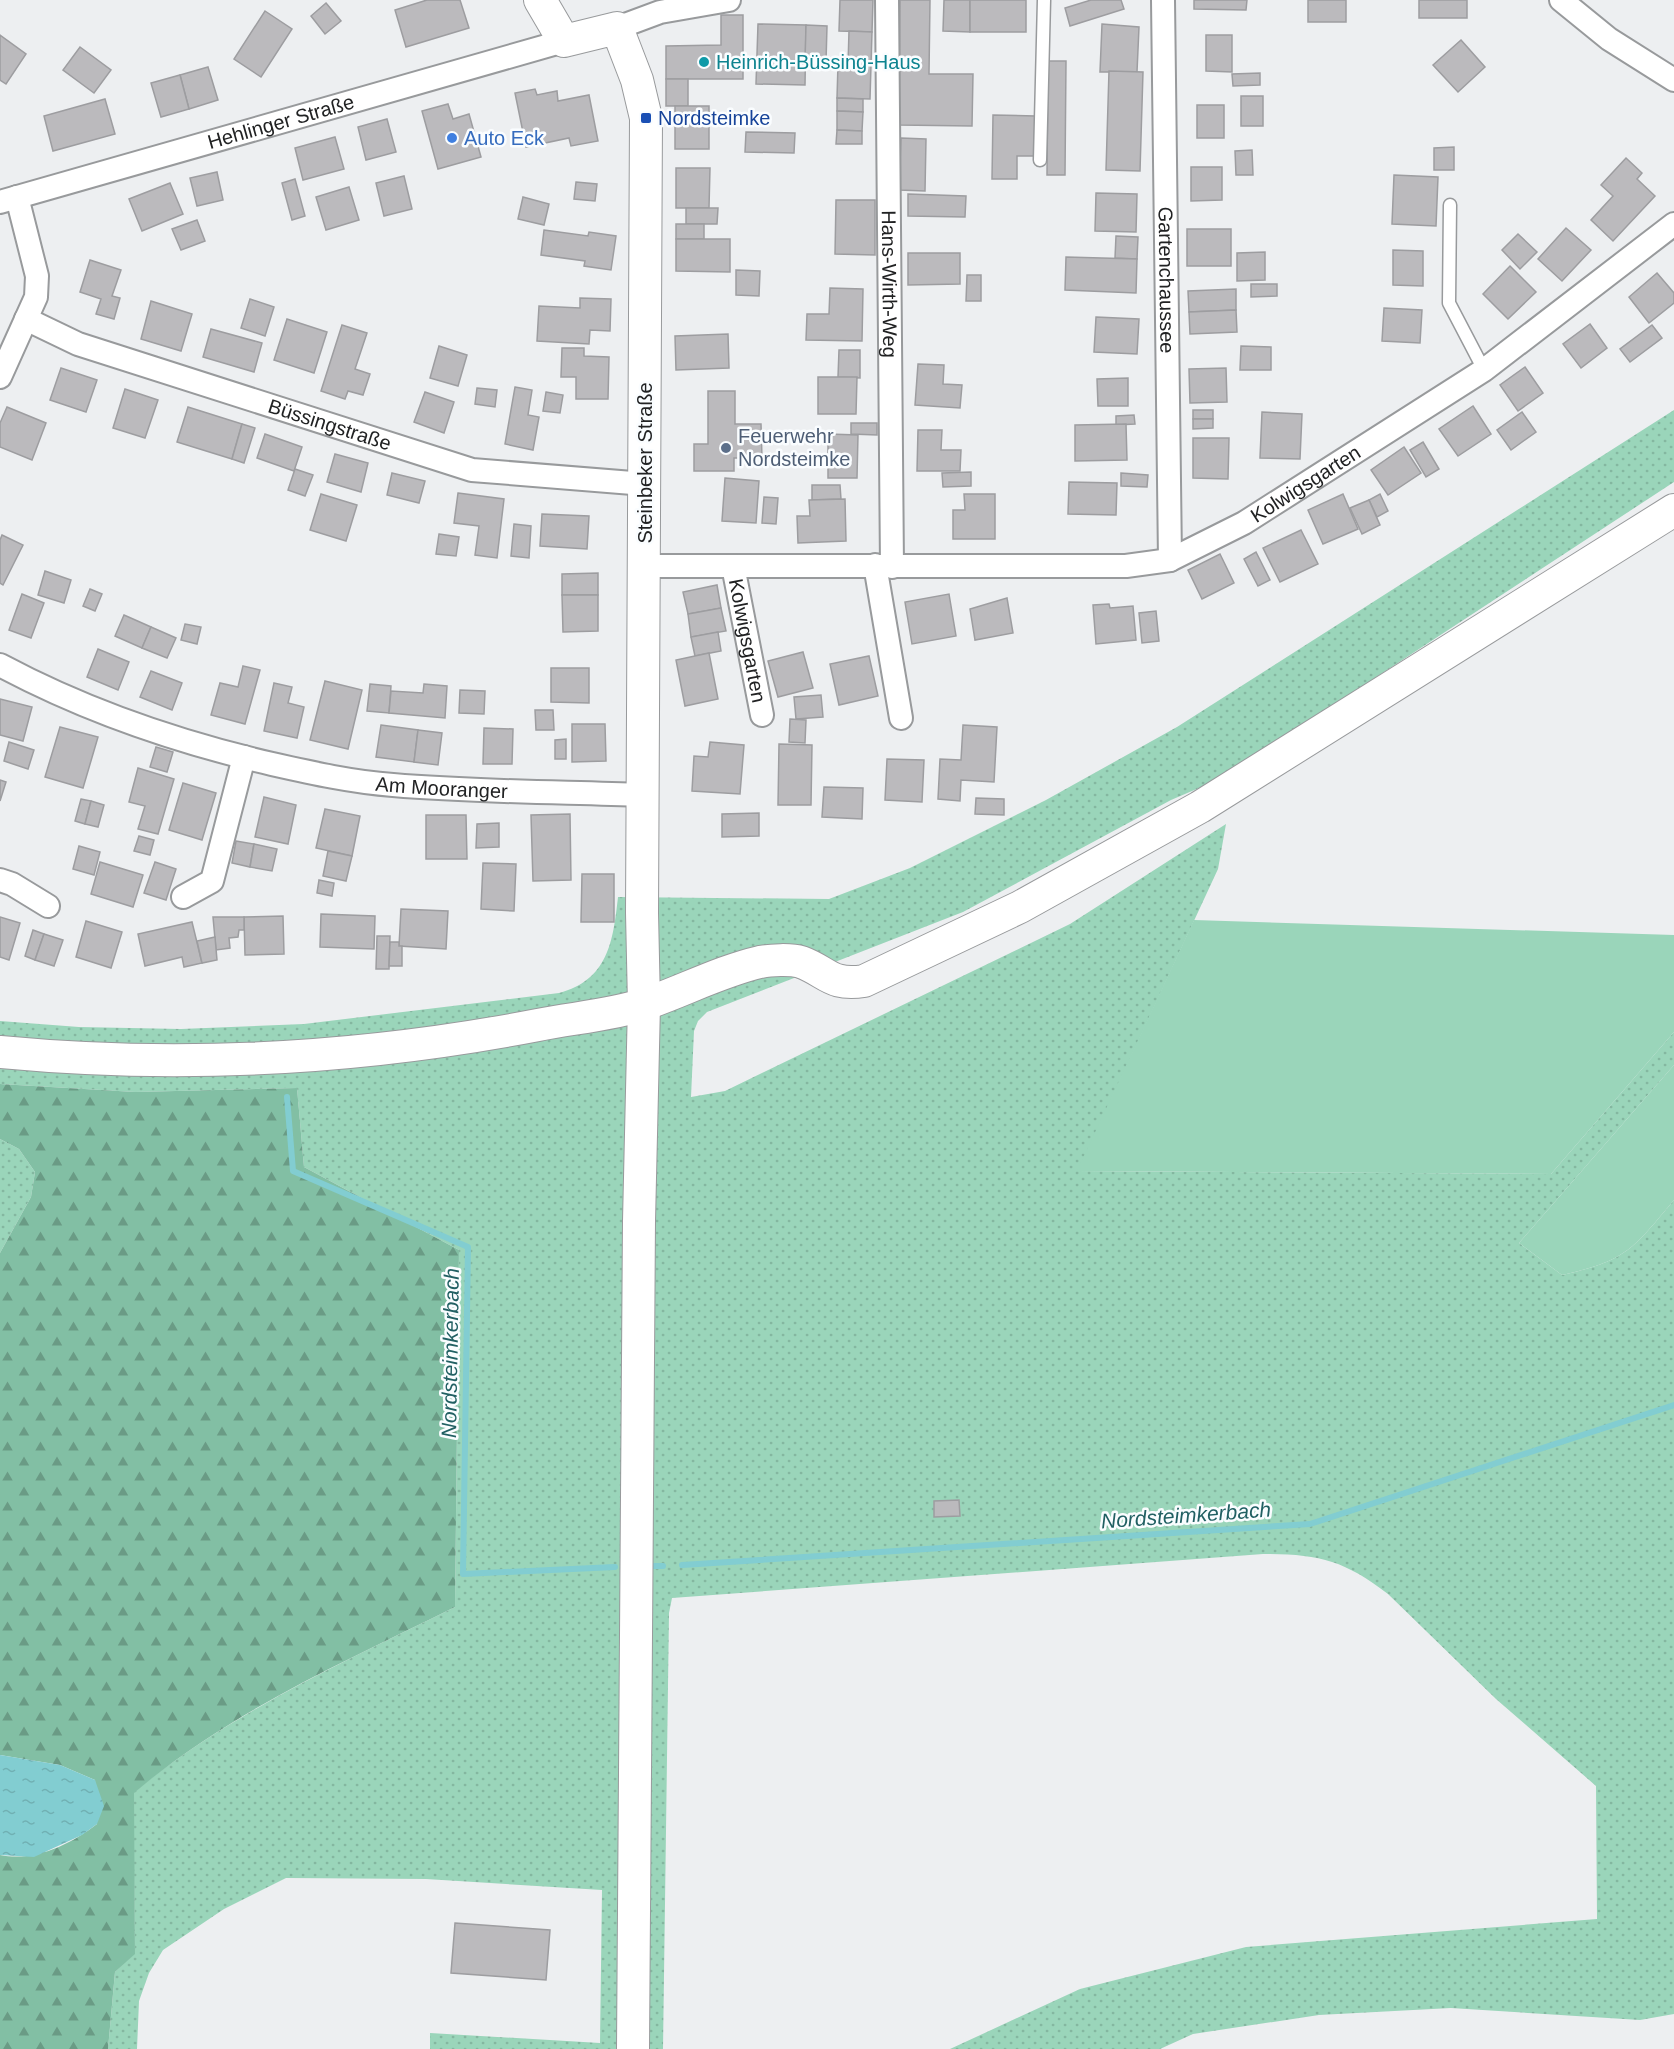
<svg xmlns="http://www.w3.org/2000/svg" width="1674" height="2049" font-family="Arial,sans-serif">
<defs>
<pattern id="grass-dots" width="8" height="8" patternUnits="userSpaceOnUse" patternTransform="scale(1.5)"><rect width="8" height="8" fill="#9ad5ba"/><path d="M2 2h.1M6 6h.1" fill="none" stroke="#84b7a0" stroke-width="1.8" stroke-linecap="round"/></pattern>
<pattern id="forest-firs" width="22" height="20" patternUnits="userSpaceOnUse" patternTransform="scale(1.5)"><rect width="22" height="20" fill="#82bfa4"/><path d="M5 1l3.5 6h-7zM16 11l3.5 6h-7z" fill="#6a9b85"/></pattern>
<pattern id="water-ripples" width="26" height="14" patternUnits="userSpaceOnUse" patternTransform="scale(1.5)"><rect width="26" height="14" fill="#82cdd1"/><path d="M2 4q2-2 4 0t4 0M15 11q2-2 4 0t4 0" fill="none" stroke="#70b0b3"/></pattern>
</defs>
<rect width="100%" height="100%" fill="#edeff1"/>
<g fill="url(#grass-dots)">
<path d="M1674,410V482L1358,689L1206,785L1171,800L963,912L707,1012L698,1021L694,1031L691,1097L725,1091L1070,924L1226,824L1218,869L1078,1171L1551,1174L1674,1032V1065L1519,1243L1562,1275C1626,1261 1633,1249 1674,1200V2014L1640,2020L1451,2008L1319,2015L1193,2034L1160,2049H950L1080,1989L1246,1947L1597,1919L1596,1786L1496,1699L1388,1594C1344,1560 1318,1554 1263,1554L672,1598L669,1613L663,2049H430V2033L600,2043L602,1890L426,1879L286,1878L224,1909L163,1950L149,1973L139,2001L137,2049H108L115,1972L135,1953L133,1793C229,1713 344,1662 455,1607L459,1250L304,1167L297,1088L135,1092L0,1084V1021L79,1027L181,1029L304,1024L559,993C608,980 613,942 618,897L829,899L910,868L1046,800L1177,727Z"/>
<polygon points="0,1139 19,1149 35,1172 31,1197 0,1253"/>
</g>
<path fill="url(#forest-firs)" d="M0,1084L135,1092L297,1088L304,1167L459,1250L455,1607C344,1662 229,1712 134,1793L135,1954L115,1972L108,2049H0V1855C34,1862 70,1845 97,1824L95,1780L60,1765L0,1755V1253L31,1197L35,1172L19,1149L0,1139Z"/>
<g fill="#9ad5ba">
<polygon points="1194,920 1674,935 1674,1032 1551,1174 1077,1171"/>
<path d="M1674,1065V1200C1633,1249 1626,1261 1562,1275L1519,1243Z"/>
</g>
<polygon fill="url(#water-ripples)" points="0,1755 60,1765 95,1780 104,1806 97,1824 82,1835 34,1857 0,1855"/>
<g fill="none" stroke-linecap="round" stroke-linejoin="round">
<g stroke="#82cdd1" stroke-width="6">
<polyline points="287,1097 293,1171 468,1247 463,1574 615,1567"/>
<polyline points="682,1565 1310,1524 1674,1405"/>
<polyline points="653,1566 663,1566"/>
</g>
</g>
<g fill="#bbbabd" stroke="#9d9da0" stroke-width="1.5">
<polygon points="427,0 460,0 469,28 406,47 395,10"/>
<polygon points="840,0 873,0 872,32 839,31"/>
<polygon points="900,0 930,0 929,74 973,74 972,126 899,125"/>
<polygon points="944,0 970,0 970,32 943,31"/>
<rect x="970" y="0" width="56" height="32"/>
<polygon points="1091,0 1121,0 1124,9 1070,26 1065,8"/>
<polygon points="1194,0 1247,0 1246,10 1194,9"/>
<rect x="1308" y="0" width="38" height="22"/>
<rect x="1419" y="0" width="48" height="18"/>
<polygon points="326,3 341,21 325,34 311,16"/>
<polygon points="265,11 292,29 261,77 234,59"/>
<polygon points="721,15 743,15 743,79 666,79 666,46 721,45"/>
<polygon points="758,24 806,25 805,85 756,84"/>
<polygon points="1102,24 1139,27 1137,72 1100,72"/>
<polygon points="806,25 827,26 826,62 805,61"/>
<polygon points="849,31 872,32 871,65 848,65"/>
<polygon points="0,35 26,54 6,84 0,80"/>
<polygon points="1206,35 1232,35 1232,72 1206,71"/>
<polygon points="1461,40 1485,67 1458,92 1433,65"/>
<polygon points="80,47 111,70 94,93 63,70"/>
<polygon points="1048,61 1066,61 1065,175 1047,175"/>
<polygon points="838,64 871,65 870,99 837,98"/>
<polygon points="208,67 218,100 189,109 180,75"/>
<polygon points="1109,71 1143,72 1140,171 1106,170"/>
<polygon points="1260,73 1260,85 1233,86 1232,74"/>
<polygon points="180,75 189,109 161,117 151,83"/>
<rect x="666" y="79" width="22" height="27"/>
<polygon points="535,89 537,95 557,91 558,101 589,95 598,141 571,146 569,138 526,147 515,93"/>
<rect x="1241" y="96" width="22" height="30"/>
<polygon points="837,98 863,99 863,112 837,111"/>
<polygon points="105,99 115,134 53,151 44,116"/>
<polygon points="448,104 453,119 469,114 481,157 438,169 422,111"/>
<rect x="1197" y="105" width="27" height="33"/>
<rect x="675" y="106" width="34" height="43"/>
<polygon points="837,111 863,112 862,131 837,130"/>
<polygon points="993,115 1035,116 1034,156 1017,156 1017,179 992,179"/>
<polygon points="387,119 396,152 366,160 358,127"/>
<polygon points="837,130 862,131 862,144 836,144"/>
<polygon points="746,132 795,133 794,153 745,152"/>
<polygon points="335,137 344,169 303,180 295,148"/>
<polygon points="901,138 926,139 925,191 899,190"/>
<polygon points="1454,147 1454,170 1434,170 1434,148"/>
<polygon points="1252,150 1253,175 1236,175 1235,151"/>
<polygon points="1626,158 1642,173 1637,179 1655,196 1613,241 1591,220 1613,196 1601,185"/>
<polygon points="1191,167 1222,167 1222,200 1191,201"/>
<polygon points="676,168 710,168 709,208 676,208"/>
<polygon points="217,172 223,200 197,206 190,178"/>
<polygon points="1394,175 1438,177 1436,226 1392,224"/>
<polygon points="404,176 412,209 384,216 376,183"/>
<polygon points="295,179 305,216 292,220 282,183"/>
<polygon points="576,182 597,184 595,201 574,199"/>
<polygon points="170,183 183,214 142,231 129,199"/>
<polygon points="349,187 359,220 326,230 316,197"/>
<polygon points="1096,193 1137,194 1136,232 1095,231"/>
<polygon points="908,194 966,196 965,217 908,216"/>
<polygon points="523,197 549,204 544,225 518,219"/>
<polygon points="836,200 875,200 875,255 835,254"/>
<polygon points="686,208 718,208 717,224 686,224"/>
<polygon points="197,220 205,241 181,250 172,229"/>
<rect x="676" y="224" width="28" height="15"/>
<polygon points="1566,228 1591,250 1562,281 1538,259"/>
<rect x="1187" y="229" width="44" height="37"/>
<polygon points="544,230 588,236 589,232 616,236 611,270 584,266 585,261 541,255"/>
<polygon points="1518,234 1537,252 1520,269 1502,250"/>
<polygon points="1116,236 1138,237 1137,259 1115,258"/>
<polygon points="676,239 730,239 730,272 676,271"/>
<polygon points="1393,250 1423,251 1423,286 1393,285"/>
<polygon points="1265,252 1265,280 1237,281 1237,253"/>
<polygon points="908,253 960,253 960,284 908,285"/>
<polygon points="1066,257 1137,259 1136,293 1065,290"/>
<polygon points="90,260 121,270 112,296 120,298 114,319 96,314 101,299 80,292"/>
<polygon points="1510,266 1536,292 1508,319 1483,294"/>
<polygon points="736,270 760,271 759,296 736,295"/>
<polygon points="1657,273 1674,293 1674,303 1649,323 1629,297"/>
<polygon points="967,275 981,275 981,301 966,301"/>
<polygon points="1251,284 1277,284 1277,296 1251,297"/>
<polygon points="830,288 863,289 862,341 806,340 807,314 829,314"/>
<polygon points="1236,289 1236,310 1189,312 1188,291"/>
<polygon points="580,298 611,299 610,331 590,330 589,344 537,341 539,306 580,308"/>
<polygon points="250,299 274,307 265,336 241,328"/>
<polygon points="151,301 192,314 181,351 141,339"/>
<polygon points="1384,308 1422,310 1420,343 1382,341"/>
<polygon points="1236,310 1237,332 1190,334 1189,312"/>
<polygon points="1096,317 1139,319 1137,354 1094,352"/>
<polygon points="287,319 327,332 314,373 274,360"/>
<polygon points="1590,324 1607,348 1581,368 1563,344"/>
<polygon points="342,325 367,333 355,369 370,374 363,395 348,391 345,399 321,391"/>
<polygon points="1652,325 1662,338 1630,362 1620,349"/>
<polygon points="211,329 262,343 254,372 203,357"/>
<polygon points="728,334 729,368 676,370 675,336"/>
<polygon points="439,346 467,355 458,386 430,378"/>
<polygon points="1241,346 1271,347 1271,370 1240,370"/>
<polygon points="562,348 584,348 584,356 609,357 608,399 576,399 576,377 561,377"/>
<polygon points="839,350 860,350 860,378 838,377"/>
<polygon points="918,364 944,365 943,384 962,385 960,408 915,405"/>
<polygon points="1525,367 1543,393 1518,411 1500,385"/>
<polygon points="61,368 97,380 86,412 50,400"/>
<polygon points="1226,368 1227,402 1190,403 1189,369"/>
<polygon points="818,377 857,377 856,414 818,414"/>
<polygon points="1128,378 1128,406 1098,406 1097,379"/>
<polygon points="515,387 532,390 528,415 539,417 533,450 505,444"/>
<polygon points="477,388 497,390 495,407 475,404"/>
<polygon points="125,389 158,400 145,438 113,428"/>
<polygon points="708,391 735,391 735,424 761,424 762,458 734,458 734,471 694,471 694,444 708,444"/>
<polygon points="425,392 454,402 444,433 414,422"/>
<polygon points="546,392 563,395 560,413 543,411"/>
<polygon points="1473,406 1491,434 1458,456 1439,429"/>
<polygon points="7,407 46,423 32,460 0,447 0,423"/>
<polygon points="188,407 242,424 232,459 177,442"/>
<rect x="1193" y="410" width="20" height="9"/>
<polygon points="1262,412 1302,414 1300,459 1260,458"/>
<polygon points="1522,412 1536,432 1511,450 1497,430"/>
<polygon points="1134,415 1135,424 1116,425 1116,416"/>
<polygon points="1193,419 1213,419 1213,428 1193,429"/>
<polygon points="851,423 877,423 877,435 851,434"/>
<polygon points="242,424 255,428 244,463 232,459"/>
<polygon points="1126,424 1127,460 1075,461 1075,425"/>
<polygon points="918,430 942,430 941,450 961,450 960,471 917,471"/>
<polygon points="265,434 302,447 294,471 257,458"/>
<polygon points="828,434 858,435 857,478 828,478"/>
<polygon points="1193,438 1229,438 1228,479 1193,478"/>
<polygon points="1423,442 1439,469 1426,477 1410,450"/>
<polygon points="1404,447 1421,473 1388,495 1371,470"/>
<polygon points="335,454 368,463 361,492 327,482"/>
<polygon points="295,469 313,475 305,496 288,490"/>
<polygon points="971,472 971,486 943,487 942,473"/>
<polygon points="392,473 425,481 419,503 387,495"/>
<polygon points="1121,473 1148,475 1147,487 1121,486"/>
<polygon points="725,478 759,481 756,523 722,521"/>
<polygon points="1069,482 1117,483 1116,515 1068,514"/>
<polygon points="812,485 840,485 841,499 812,500"/>
<polygon points="458,493 504,499 497,558 475,555 479,526 454,523"/>
<polygon points="321,494 357,505 346,541 310,530"/>
<polygon points="964,494 995,494 995,539 953,539 953,510 965,510"/>
<polygon points="1343,494 1358,529 1323,544 1308,510"/>
<polygon points="1380,494 1388,511 1377,517 1369,500"/>
<polygon points="764,497 778,498 776,524 762,523"/>
<polygon points="845,499 846,541 798,543 797,516 810,516 809,500"/>
<polygon points="1369,500 1380,525 1362,534 1350,508"/>
<polygon points="542,514 589,516 587,549 540,546"/>
<polygon points="514,524 531,526 529,558 511,556"/>
<polygon points="1301,530 1318,564 1280,582 1263,548"/>
<polygon points="439,534 459,537 456,556 436,554"/>
<polygon points="2,535 23,545 3,585 0,583 0,540"/>
<polygon points="1256,552 1270,580 1258,586 1244,559"/>
<polygon points="1220,554 1234,583 1202,599 1188,570"/>
<polygon points="45,571 71,580 64,603 38,595"/>
<polygon points="598,573 598,595 562,595 562,574"/>
<polygon points="717,585 721,608 688,614 683,592"/>
<polygon points="90,589 102,594 95,611 83,606"/>
<polygon points="22,594 44,603 31,638 9,630"/>
<polygon points="949,594 956,636 912,644 905,602"/>
<polygon points="562,595 598,595 598,631 563,632"/>
<polygon points="1007,598 1013,633 975,640 970,609"/>
<polygon points="1109,604 1110,608 1133,606 1136,640 1096,644 1093,605"/>
<polygon points="721,608 726,631 691,637 688,614"/>
<polygon points="1156,611 1159,641 1142,643 1139,613"/>
<polygon points="124,615 151,627 142,648 115,636"/>
<polygon points="185,624 201,627 197,644 181,640"/>
<polygon points="151,627 176,638 167,658 142,648"/>
<polygon points="718,632 721,651 695,656 691,637"/>
<polygon points="98,649 129,662 118,690 87,677"/>
<polygon points="803,652 813,688 778,697 768,661"/>
<polygon points="709,653 718,699 685,706 676,660"/>
<polygon points="869,656 878,696 839,705 830,664"/>
<polygon points="243,666 260,670 245,724 211,715 220,683 238,687"/>
<polygon points="551,668 589,668 589,703 551,702"/>
<polygon points="151,671 182,683 172,710 140,697"/>
<polygon points="325,681 362,690 348,749 310,740"/>
<polygon points="274,683 292,687 288,703 304,707 297,738 264,731"/>
<polygon points="370,684 391,686 389,713 367,711"/>
<polygon points="424,684 447,686 445,718 389,713 391,691 423,693"/>
<polygon points="460,690 485,691 484,714 459,713"/>
<polygon points="821,695 823,717 796,719 794,697"/>
<polygon points="0,699 32,707 23,741 0,735"/>
<polygon points="535,710 553,710 554,730 536,730"/>
<polygon points="790,719 806,720 805,743 789,742"/>
<polygon points="572,724 605,724 606,761 572,762"/>
<polygon points="381,725 418,730 414,762 376,757"/>
<polygon points="963,725 997,727 994,782 961,780 960,801 938,799 940,759 961,760"/>
<polygon points="60,727 98,737 83,788 45,777"/>
<polygon points="484,728 513,729 512,764 483,764"/>
<polygon points="418,730 442,733 438,765 414,762"/>
<polygon points="566,739 566,759 555,759 555,740"/>
<polygon points="9,742 34,750 28,769 4,761"/>
<polygon points="710,742 744,745 740,794 692,791 694,756 708,757"/>
<polygon points="779,744 812,745 811,805 778,805"/>
<polygon points="156,747 173,752 167,772 150,767"/>
<polygon points="887,759 924,760 922,802 885,800"/>
<polygon points="138,768 174,779 158,834 138,829 145,806 129,802"/>
<polygon points="0,780 6,782 0,801"/>
<polygon points="183,783 216,793 202,840 169,830"/>
<polygon points="824,787 863,788 862,819 822,817"/>
<polygon points="264,797 296,805 288,844 255,837"/>
<polygon points="976,798 1004,799 1004,815 975,814"/>
<polygon points="81,799 91,801 85,824 75,821"/>
<polygon points="91,801 104,805 98,827 85,824"/>
<polygon points="325,809 360,816 352,856 316,848"/>
<polygon points="759,813 759,836 722,837 722,814"/>
<polygon points="570,814 571,880 533,881 531,815"/>
<polygon points="426,815 466,815 467,859 426,859"/>
<polygon points="499,823 499,847 476,848 477,824"/>
<polygon points="139,836 154,840 150,855 134,851"/>
<polygon points="236,841 254,844 250,867 232,863"/>
<polygon points="254,844 277,849 272,871 250,867"/>
<polygon points="79,846 100,852 94,875 73,869"/>
<polygon points="328,851 352,856 346,881 323,876"/>
<polygon points="100,862 143,875 133,907 91,894"/>
<polygon points="155,862 176,869 166,900 144,893"/>
<polygon points="483,863 516,864 514,911 481,909"/>
<polygon points="582,874 614,874 614,922 581,922"/>
<polygon points="319,880 334,883 332,896 317,893"/>
<polygon points="401,909 448,911 446,949 399,946"/>
<polygon points="321,914 375,916 374,949 320,947"/>
<polygon points="283,916 284,954 245,955 244,917"/>
<polygon points="0,917 20,923 9,960 0,957"/>
<polygon points="213,917 244,917 244,930 239,930 238,937 229,938 230,948 216,950"/>
<polygon points="86,921 122,932 111,968 76,957"/>
<polygon points="192,922 202,963 184,967 182,957 145,966 138,934"/>
<polygon points="33,930 44,934 35,960 25,956"/>
<polygon points="44,934 63,940 54,966 35,960"/>
<polygon points="377,936 390,936 389,969 376,969"/>
<polygon points="215,937 217,960 202,963 197,941"/>
<polygon points="390,942 399,942 399,946 402,946 402,966 389,966"/>
<polygon points="959,1500 960,1516 934,1517 934,1501"/>
<polygon points="455,1923 550,1930 546,1980 451,1973"/>
</g>
<g fill="none" stroke-linecap="round" stroke-linejoin="round">
<defs>
<g id="lane">
<polyline points="1040,160 1044,0"/>
<polyline points="1450,205 1449,303 1484,370"/>
</g>
<g id="street">
<path id="s1" d="M887,0L892,567"/>
<path id="s2" d="M1163,0L1170,560"/>
<polyline points="1561,0 1609,39 1674,80"/>
<polyline points="617,28 660,12 729,0"/>
<path id="s3" d="M0,202L564,41"/>
<path id="s4" d="M26,319L78,344L472,470L645,484"/>
<polyline points="0,377 36,297 37,276 17,197"/>
<polyline points="875,565 901,718"/>
<path id="s5" d="M645,566H1126L1170,560L1244,523L1484,370L1674,224"/>
<path id="s6" d="M733,566L762,715"/>
<path id="s7" d="M0,665C86,711 177,742 272,764C312,773 352,782 393,785C476,792 560,792 643,795"/>
<polyline points="0,880 12,884 48,906"/>
<polyline points="183,897 212,881 244,757"/>
</g>
<g id="secondary">
<polyline points="540,0 564,41 617,28 637,80 646,118 642,913 644,1004 639,1221 633,2049"/>
<path d="M0,1052C179,1069 361,1059 538,1025C573,1018 612,1015 645,1004C683,991 721,971 760,962C770,960 791,959 801,962C828,972 830,986 864,981L1020,907L1200,807L1674,510"/>
</g>
</defs>
<use href="#lane" stroke="#989a9c" stroke-width="15"/>
<use href="#street" stroke="#989a9c" stroke-width="26"/>
<use href="#secondary" stroke="#989a9c" stroke-width="34"/>
<use href="#lane" stroke="#fff" stroke-width="12"/>
<use href="#street" stroke="#fff" stroke-width="22"/>
<use href="#secondary" stroke="#fff" stroke-width="32"/>
</g>
<circle fill="#0f9aa8" stroke="#fafdff" stroke-width="2" cx="704" cy="62" r="6"/>
<rect fill="#1a4fb4" stroke="#fafdff" stroke-width="2" x="640" y="112" width="12" height="12" rx="3"/>
<circle fill="#3f7fe0" stroke="#fafdff" stroke-width="2" cx="452" cy="138" r="6"/>
<circle fill="#5c6f8a" stroke="#fafdff" stroke-width="2" cx="726" cy="448" r="6"/>
<g text-anchor="middle" dominant-baseline="central" stroke-width="5" stroke-linejoin="round" paint-order="stroke">
<g font-size="20" fill="#0d838f" stroke="#fafdff" text-anchor="start">
<text x="716" y="62">Heinrich-Büssing-Haus</text>
</g>
<g font-size="20" fill="#164399" stroke="#fafdff" text-anchor="start">
<text x="658" y="118">Nordsteimke</text>
</g>
<g font-size="20" fill="#212223" stroke="#fafdff">
<text stroke="none"><textPath href="#s3" startOffset="292">Hehlinger Straße</textPath></text>
<text stroke="none"><textPath href="#s2" startOffset="280">Gartenchaussee</textPath></text>
<text stroke="none"><textPath href="#s1" startOffset="284">Hans-Wirth-Weg</textPath></text>
<text stroke="none"><textPath href="#s4" startOffset="322">Büssingstraße</textPath></text>
<text transform="translate(645 463) rotate(-90)">Steinbeker Straße</text>
<text stroke="none"><textPath href="#s5" startOffset="681">Kolwigsgarten</textPath></text>
<text stroke="none"><textPath href="#s6" startOffset="76">Kolwigsgarten</textPath></text>
<text stroke="none"><textPath href="#s7" startOffset="462">Am Mooranger</textPath></text>
</g>
<g font-size="20" fill="#366cbe" stroke="#fafdff" text-anchor="start">
<text x="464" y="138">Auto Eck</text>
</g>
<g font-size="20" fill="#4e5e75" stroke="#fafdff" text-anchor="start">
<text x="738" y="436">Feuerwehr<tspan x="738" dy="23">Nordsteimke</tspan></text>
</g>
<g font-size="21" font-style="italic" fill="#216063" stroke="#fafdff">
<text transform="translate(450 1353) rotate(-89)">Nordsteimkerbach</text>
<text transform="translate(1186 1515) rotate(-4)">Nordsteimkerbach</text>
</g>
</g>
</svg>
